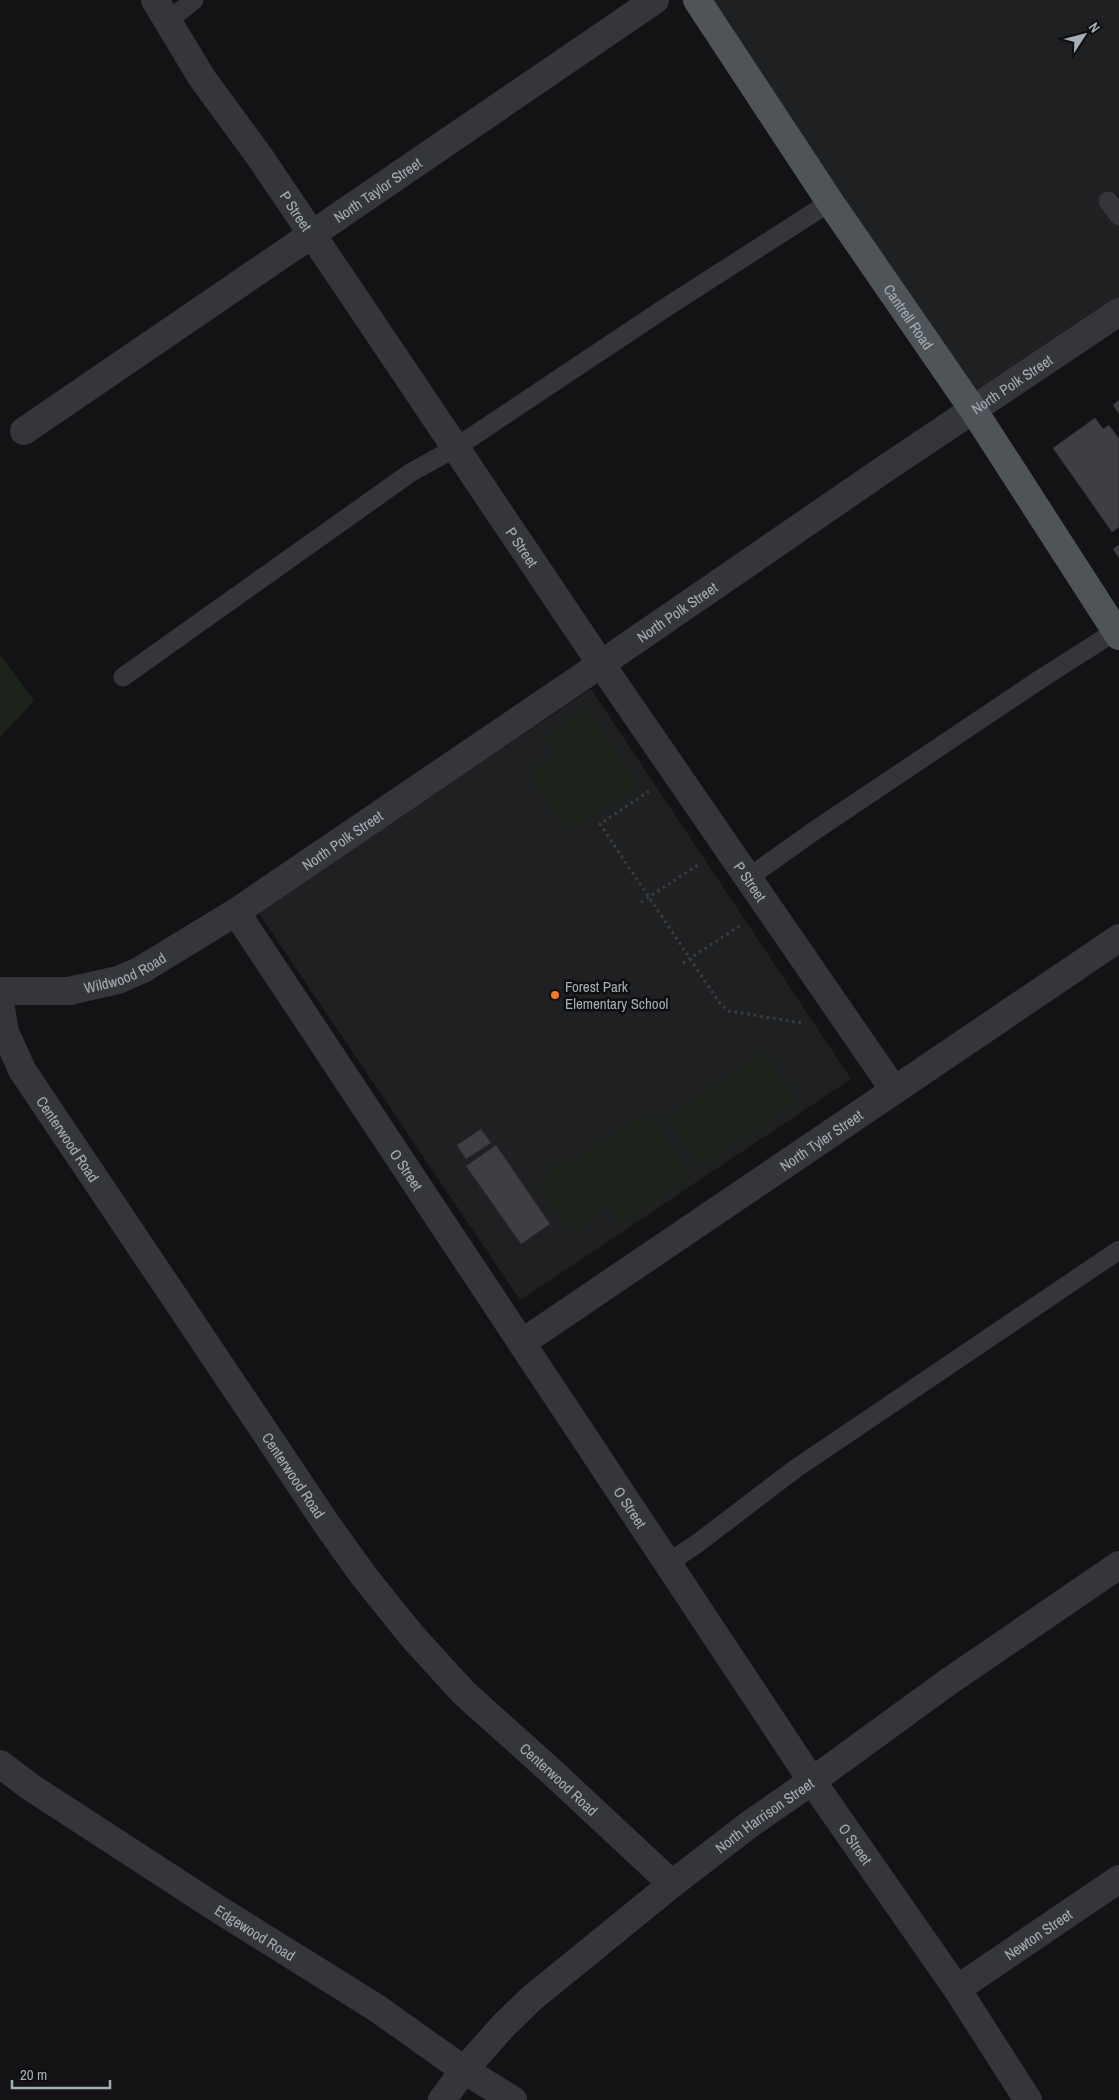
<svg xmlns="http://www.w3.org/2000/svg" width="1119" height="2100" font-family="'Archivo Narrow',sans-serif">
<rect width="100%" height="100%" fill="#131315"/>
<g fill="#1f2022">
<polygon points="697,0 1119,0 1119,312 974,411"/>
<polygon points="591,689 851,1079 520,1300 258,912"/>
</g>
<g fill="#1c231b">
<polygon points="0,654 34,701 0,737"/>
<polygon points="587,709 638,786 568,832 529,774 557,756 545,737"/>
<polygon points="764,1053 797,1102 699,1167 666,1118"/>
<path d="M648,1112L691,1178L621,1224L604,1200L602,1210L576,1232C568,1226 563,1219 556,1212C537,1195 539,1188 551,1166L578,1158Z"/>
</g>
<g fill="#3d3f42" stroke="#2d2e31">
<polygon points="1119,400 1119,414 1113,405"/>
<polygon points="1095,418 1103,429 1109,425 1119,439 1119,527 1112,532 1053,448"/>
<polygon points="1119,545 1119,558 1113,549"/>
<polygon points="481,1129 491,1143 466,1159 457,1145"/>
<polygon points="496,1145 550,1224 521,1244 466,1166"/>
</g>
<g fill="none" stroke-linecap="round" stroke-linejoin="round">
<g stroke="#3a3e41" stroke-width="3" stroke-dasharray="2.5 4" stroke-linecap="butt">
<polyline points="649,791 600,824 719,1002 728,1011 803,1023"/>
<polyline points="641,902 701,863"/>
<polyline points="683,963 741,925"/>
</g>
<g stroke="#34363a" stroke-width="19">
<polyline points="168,21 194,0"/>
<polyline points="1108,201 1119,216"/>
<polyline points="123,677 410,473 455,448 665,308 830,202"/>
<polyline points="748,878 814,831 1039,680 1119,629"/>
<polyline points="668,1563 698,1543 795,1469 1119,1250"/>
</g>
<g stroke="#34363a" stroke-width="28">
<path id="s1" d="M155,0L202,78L262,160L601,664L894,1090"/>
<path id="s2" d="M24,431L655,0"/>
<path id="s3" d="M236,912L812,1781L957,1989L1028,2100"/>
<path id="s4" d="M0,991H69L118,980L141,970L236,912L601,664L886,468L1119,312"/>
<path id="s5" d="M0,1003L5,1032L22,1070L328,1526L363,1575L412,1636L464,1693L552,1772L672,1884"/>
<path id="s6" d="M523,1342L1119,938"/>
<path id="s7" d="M0,1764L29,1786L218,1909L375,2007L464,2070L513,2100"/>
<path id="s8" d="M957,1989L1119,1879"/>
<path id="s9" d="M442,2100L464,2070L504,2025L532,1998L672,1884L750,1824L812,1781L948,1682L1119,1565"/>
</g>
<path stroke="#4f5459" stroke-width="28" id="s10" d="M697,0L830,202L974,411L1119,636"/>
</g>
<circle fill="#fc7924" stroke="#0e0e10" stroke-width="2" cx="555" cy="995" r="5"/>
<g text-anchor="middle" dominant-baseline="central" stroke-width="5" stroke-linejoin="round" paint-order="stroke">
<g font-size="15" fill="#a4aeb6" stroke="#0e0e10">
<text stroke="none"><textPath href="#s2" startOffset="428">North Taylor Street</textPath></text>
<text stroke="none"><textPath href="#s1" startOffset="254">P Street</textPath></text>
<text stroke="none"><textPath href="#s10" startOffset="381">Cantrell Road</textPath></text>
<text stroke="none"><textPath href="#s4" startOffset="1194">North Polk Street</textPath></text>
<text stroke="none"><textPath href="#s1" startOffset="659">P Street</textPath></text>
<text stroke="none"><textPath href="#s4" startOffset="789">North Polk Street</textPath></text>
<text stroke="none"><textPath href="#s4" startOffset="384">North Polk Street</textPath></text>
<text stroke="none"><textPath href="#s1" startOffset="1064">P Street</textPath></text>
<text stroke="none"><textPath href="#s4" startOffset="128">Wildwood Road</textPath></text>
<text stroke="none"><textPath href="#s5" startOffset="154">Centerwood Road</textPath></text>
<text stroke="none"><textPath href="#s6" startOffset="360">North Tyler Street</textPath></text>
<text stroke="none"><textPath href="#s3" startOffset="309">O Street</textPath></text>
<text stroke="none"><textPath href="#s5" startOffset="559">Centerwood Road</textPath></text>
<text stroke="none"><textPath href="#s3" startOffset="714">O Street</textPath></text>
<text stroke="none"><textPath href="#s5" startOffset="964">Centerwood Road</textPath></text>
<text stroke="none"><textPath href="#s9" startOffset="432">North Harrison Street</textPath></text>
<text stroke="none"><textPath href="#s3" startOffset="1119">O Street</textPath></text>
<text stroke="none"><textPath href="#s7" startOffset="306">Edgewood Road</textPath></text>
<text stroke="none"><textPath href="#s8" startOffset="98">Newton Street</textPath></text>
</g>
<g font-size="15" fill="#a4aeb6" stroke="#0e0e10" text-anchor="start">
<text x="565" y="986">Forest Park<tspan x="565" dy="17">Elementary School</tspan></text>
</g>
</g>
<g transform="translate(1084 35) rotate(54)" stroke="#0e0e10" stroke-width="4" paint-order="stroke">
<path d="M0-4L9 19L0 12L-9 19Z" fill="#a4aeb6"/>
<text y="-8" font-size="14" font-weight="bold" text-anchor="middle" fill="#a4aeb6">N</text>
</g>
<path d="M12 2080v8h98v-8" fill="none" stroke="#a4aeb6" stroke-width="2.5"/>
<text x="20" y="2080" font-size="15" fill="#a4aeb6" stroke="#0e0e10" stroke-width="4" paint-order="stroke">20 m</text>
</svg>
